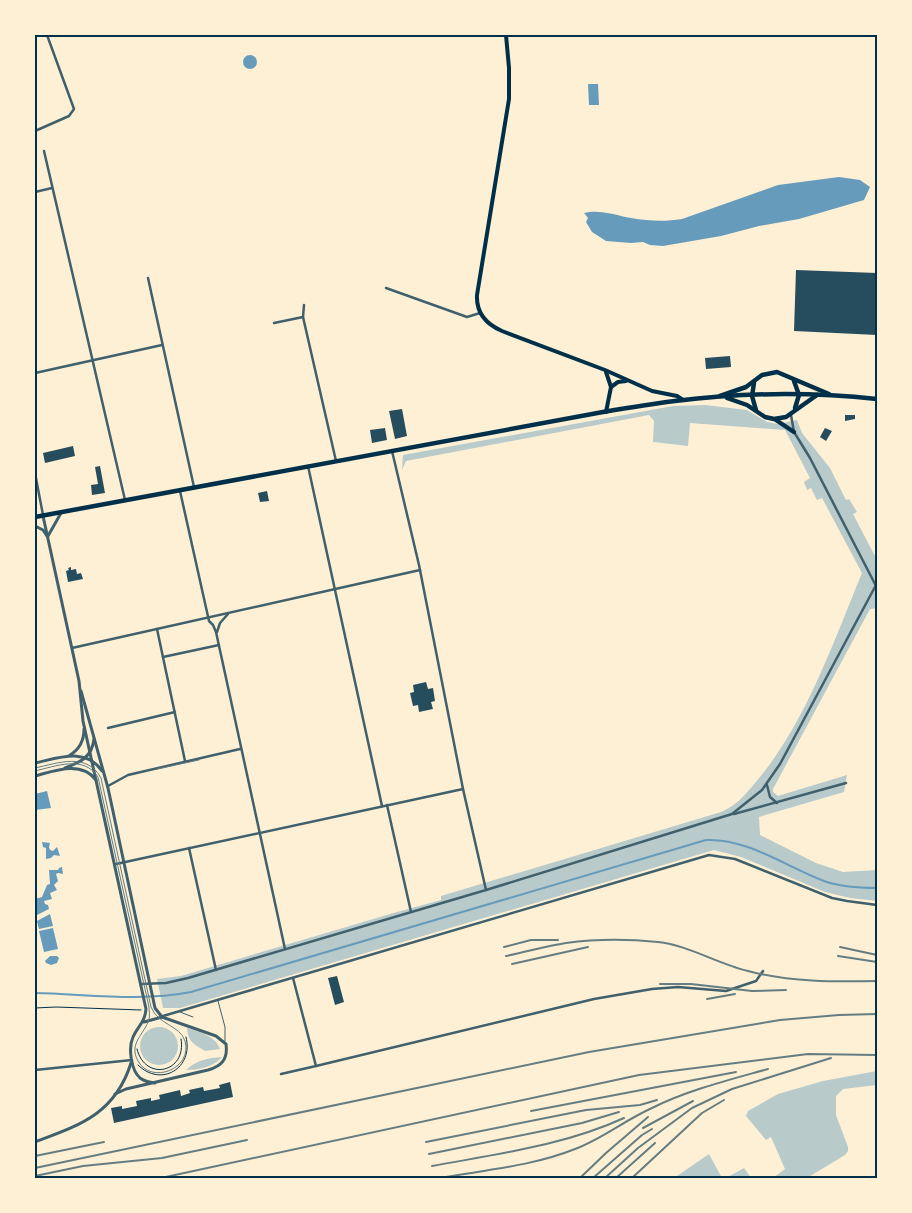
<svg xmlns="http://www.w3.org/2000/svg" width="912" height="1213" font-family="Manrope,sans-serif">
<rect width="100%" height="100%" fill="#fdf0d5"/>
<g fill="#b9caca">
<path d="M705,405L747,410L767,422L778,424L797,420L802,433L830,468L846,500L849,499L857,512L853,514L877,560V608L870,609L773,789V792L778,796L847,775L844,792L759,817L760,835L816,863L843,872L877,870V901L850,898L825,892L741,857L714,850L180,1008H163L157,979L181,976L397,912L441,900V896L721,812C737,805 745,795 755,783C805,725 833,643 862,573L822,498L817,500L811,488L807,490L804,482L810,478L785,430L690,423L688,446L653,442L654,421L649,415L406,461L402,470L403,455L673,406Z"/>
<circle cx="159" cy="1046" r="19"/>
<path d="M187,1028C199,1032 216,1036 220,1049L205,1051C194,1044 188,1042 187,1028Z"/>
<path d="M222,1057C213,1067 199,1070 186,1070C197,1060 207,1058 222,1057Z"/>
<polygon points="877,1071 877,1085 843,1089 836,1096 836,1115 848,1147 848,1151 845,1155 807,1178 773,1178 785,1169 771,1137 766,1140 746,1116 748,1111 778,1094 823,1081"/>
<polygon points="709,1154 722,1178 674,1178"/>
<polygon points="744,1168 751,1178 726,1178"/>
</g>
<g fill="#669bbc">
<circle cx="250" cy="62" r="7"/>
<polygon points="588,84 598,84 599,105 589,105"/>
<path d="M839,177L860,180L870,187L864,200L799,219L759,226L721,236L663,246L650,245L643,242L631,243L606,241L592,232L586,222L588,218L584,213C600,209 615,215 631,218C648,221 665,222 682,219L778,185Z"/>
<polygon points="47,791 51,808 35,810 35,794"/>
<polygon points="42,842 50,843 49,847 50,850 53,851 57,847 60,856 54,855 51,858 46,859 46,848 43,847"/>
<polygon points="62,867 63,874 58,873 56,874 58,881 54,885 57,890 50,893 52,899 44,901 45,904 48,905 49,909 35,916 35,899 42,897 47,885 50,884 49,870 58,870 59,868"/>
<polygon points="50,914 53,926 39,929 37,921"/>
<polygon points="53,928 58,949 44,952 39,931"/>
<polygon points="50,956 57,956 59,958 57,963 51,965 46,963 45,961"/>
</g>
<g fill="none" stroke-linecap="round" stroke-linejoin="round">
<path stroke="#669bbc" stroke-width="2" d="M35,993C86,994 140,1002 191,992L706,840C747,838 787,867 824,881C841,887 859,888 877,888"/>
</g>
<g fill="#264d5e">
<polygon points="796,270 877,273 877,335 794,331"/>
<polygon points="730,356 731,367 706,369 705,358"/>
<polygon points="402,409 407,436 395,439 389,411"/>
<polygon points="845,415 855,415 855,419 845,421"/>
<polygon points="385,428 387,440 372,443 370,430"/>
<polygon points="825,428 832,431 826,441 820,437"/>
<polygon points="73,446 75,456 45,463 43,453"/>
<polygon points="100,466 105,493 92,495 91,485 98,484 95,467"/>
<polygon points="267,491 269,501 260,502 258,493"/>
<polygon points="71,567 71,570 76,569 77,574 81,573 83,579 68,582 66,571 69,570 68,568"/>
<polygon points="426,682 428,689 433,688 435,701 431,702 433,709 419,712 418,705 413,706 410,693 414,692 413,685"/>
<polygon points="337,976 344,1002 335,1005 328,978"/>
<polygon points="230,1082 233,1097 114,1123 111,1108 122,1106 122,1109 137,1106 136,1101 151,1098 151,1101 160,1099 159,1095 180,1090 181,1096 190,1093 189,1090 203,1087 204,1091 220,1088 219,1085"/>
</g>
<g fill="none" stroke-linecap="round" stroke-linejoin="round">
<g stroke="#003049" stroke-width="1">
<polyline points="35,1008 56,1007 141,1010"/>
<path d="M137,1049C145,1082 187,1073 181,1039"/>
<path d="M138,1065C161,1088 194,1068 186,1037"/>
</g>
<g stroke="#3f606c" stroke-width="1">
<polyline points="218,1001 225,1027 225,1041"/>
<polyline points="180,1012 193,1017"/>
</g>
<g stroke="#3f606c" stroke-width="2.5">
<polyline points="35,131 69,116 74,109 47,35"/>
<polyline points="44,151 125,500"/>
<polyline points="35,192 52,188"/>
<polyline points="148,278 194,487"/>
<polyline points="386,288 467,317 480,313"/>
<polyline points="304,305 303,317 336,461"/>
<polyline points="274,323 303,317"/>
<polyline points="35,373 162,345"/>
<polyline points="791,415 794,432 810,458 876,586"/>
<polyline points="392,451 419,565 463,789 486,890"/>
<polyline points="308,466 382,806"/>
<polyline points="35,473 43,515"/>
<polyline points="180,491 209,621 213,625 216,632 285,949"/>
<polyline points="157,629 185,761"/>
<polyline points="217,632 220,623 228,614"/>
<polyline points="72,648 420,570"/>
<polyline points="163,657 219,645"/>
<polyline points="108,728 175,712"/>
<polyline points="767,785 770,797 777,803"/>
<polyline points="108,786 128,775 240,749"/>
<polyline points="387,805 411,912"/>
<polyline points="734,814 846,783"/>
<polyline points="189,848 216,970"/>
<polyline points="116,864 463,789"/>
<polyline points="293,978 316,1066 594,999 652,989 678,987 726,991 756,981 763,971"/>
<polyline points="141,984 166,983 188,978 486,890 732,814 762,790 780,764 876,585"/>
<polyline points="163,1016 709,855 735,859 832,898 847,901 877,905"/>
<polyline points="35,1070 132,1060"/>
<polyline points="281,1074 316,1066"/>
</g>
<g stroke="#3f606c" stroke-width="3">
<path d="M43,516L79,681L83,721L146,1009C145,1022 138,1026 133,1037C128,1048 131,1070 140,1078C145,1082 150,1082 155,1083"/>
<polyline points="35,526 43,530 47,536"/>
<polyline points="48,536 61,513"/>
<polyline points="81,691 108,788 155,1008 162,1017"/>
<path d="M70,755C80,749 84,740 84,729"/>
<path d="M35,763C59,758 86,747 102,771"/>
<path d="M65,768C81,762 92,757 94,739"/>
<path d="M35,776C54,771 81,760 96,780"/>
<path d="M115,1094L126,1089L208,1070C222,1066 228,1059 226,1044L216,1036L162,1017L144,1022"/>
<path d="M35,1142C80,1125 115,1114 131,1063"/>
</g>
<g stroke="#003049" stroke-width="4">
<path d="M506,35L509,68V99L477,295C476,313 486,324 502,331L605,370L652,391L677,396L683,400"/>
<polyline points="611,387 618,382 626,381"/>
<polyline points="606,412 611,387 606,372"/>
</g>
<g stroke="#003049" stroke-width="4.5">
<polyline points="794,381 799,395 795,408"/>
<polyline points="754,383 752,396 756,410"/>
<polyline points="720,396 746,387 762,375 777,372 829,394"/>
<polyline points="727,398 747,405 765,417 774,419 786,417 817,395"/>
<polyline points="776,420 794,432"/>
<path d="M35,517L603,412C627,408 651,404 675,401C739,393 812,392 877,399"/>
</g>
<g stroke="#657d81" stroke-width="1">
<path d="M35,768C58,763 87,752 101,778L151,1007C158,1025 180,1025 185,1041C193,1069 151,1085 138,1061C128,1043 145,1034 149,1019C150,1015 149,1011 149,1007L98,777C84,755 56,766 35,771"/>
<polyline points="157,769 199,760"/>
</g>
<g stroke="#657d81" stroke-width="2">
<polyline points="504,947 531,940 558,940"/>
<polyline points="840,947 877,955"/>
<path d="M506,956C526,952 546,946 566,943C595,939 628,939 658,942C688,945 718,964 748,971C790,982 834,982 877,981"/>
<polyline points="838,956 877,962"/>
<polyline points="512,964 588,947"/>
<polyline points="660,984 691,984 752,991 786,990"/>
<polyline points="707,999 735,994"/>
<polyline points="531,1111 736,1072"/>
<polyline points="643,1128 693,1101"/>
<polyline points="426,1142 586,1110 640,1105 657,1100"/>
<polyline points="429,1154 582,1123 619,1112"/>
<polyline points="35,1156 104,1142"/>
<path d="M432,1166C496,1154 563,1146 624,1118"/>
<polyline points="35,1168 589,1052 780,1020 839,1015 877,1014"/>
<polyline points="35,1176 83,1166 162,1158 247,1140"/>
<polyline points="161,1178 639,1075 808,1054 877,1055"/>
<path d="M440,1178C485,1170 533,1166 575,1149C602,1139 625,1120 652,1108C688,1090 729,1080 768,1069"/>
<polyline points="580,1178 606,1153 648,1117"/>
<polyline points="593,1178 642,1135 652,1129"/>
<polyline points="605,1178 638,1148 692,1108 732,1089 831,1058"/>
<polyline points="616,1178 655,1143"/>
<polyline points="632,1178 702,1113 724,1100"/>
</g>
</g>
<rect width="912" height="1213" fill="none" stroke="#fdf0d5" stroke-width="72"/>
<rect x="36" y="36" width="840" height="1141" fill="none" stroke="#003049" stroke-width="2"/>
</svg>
